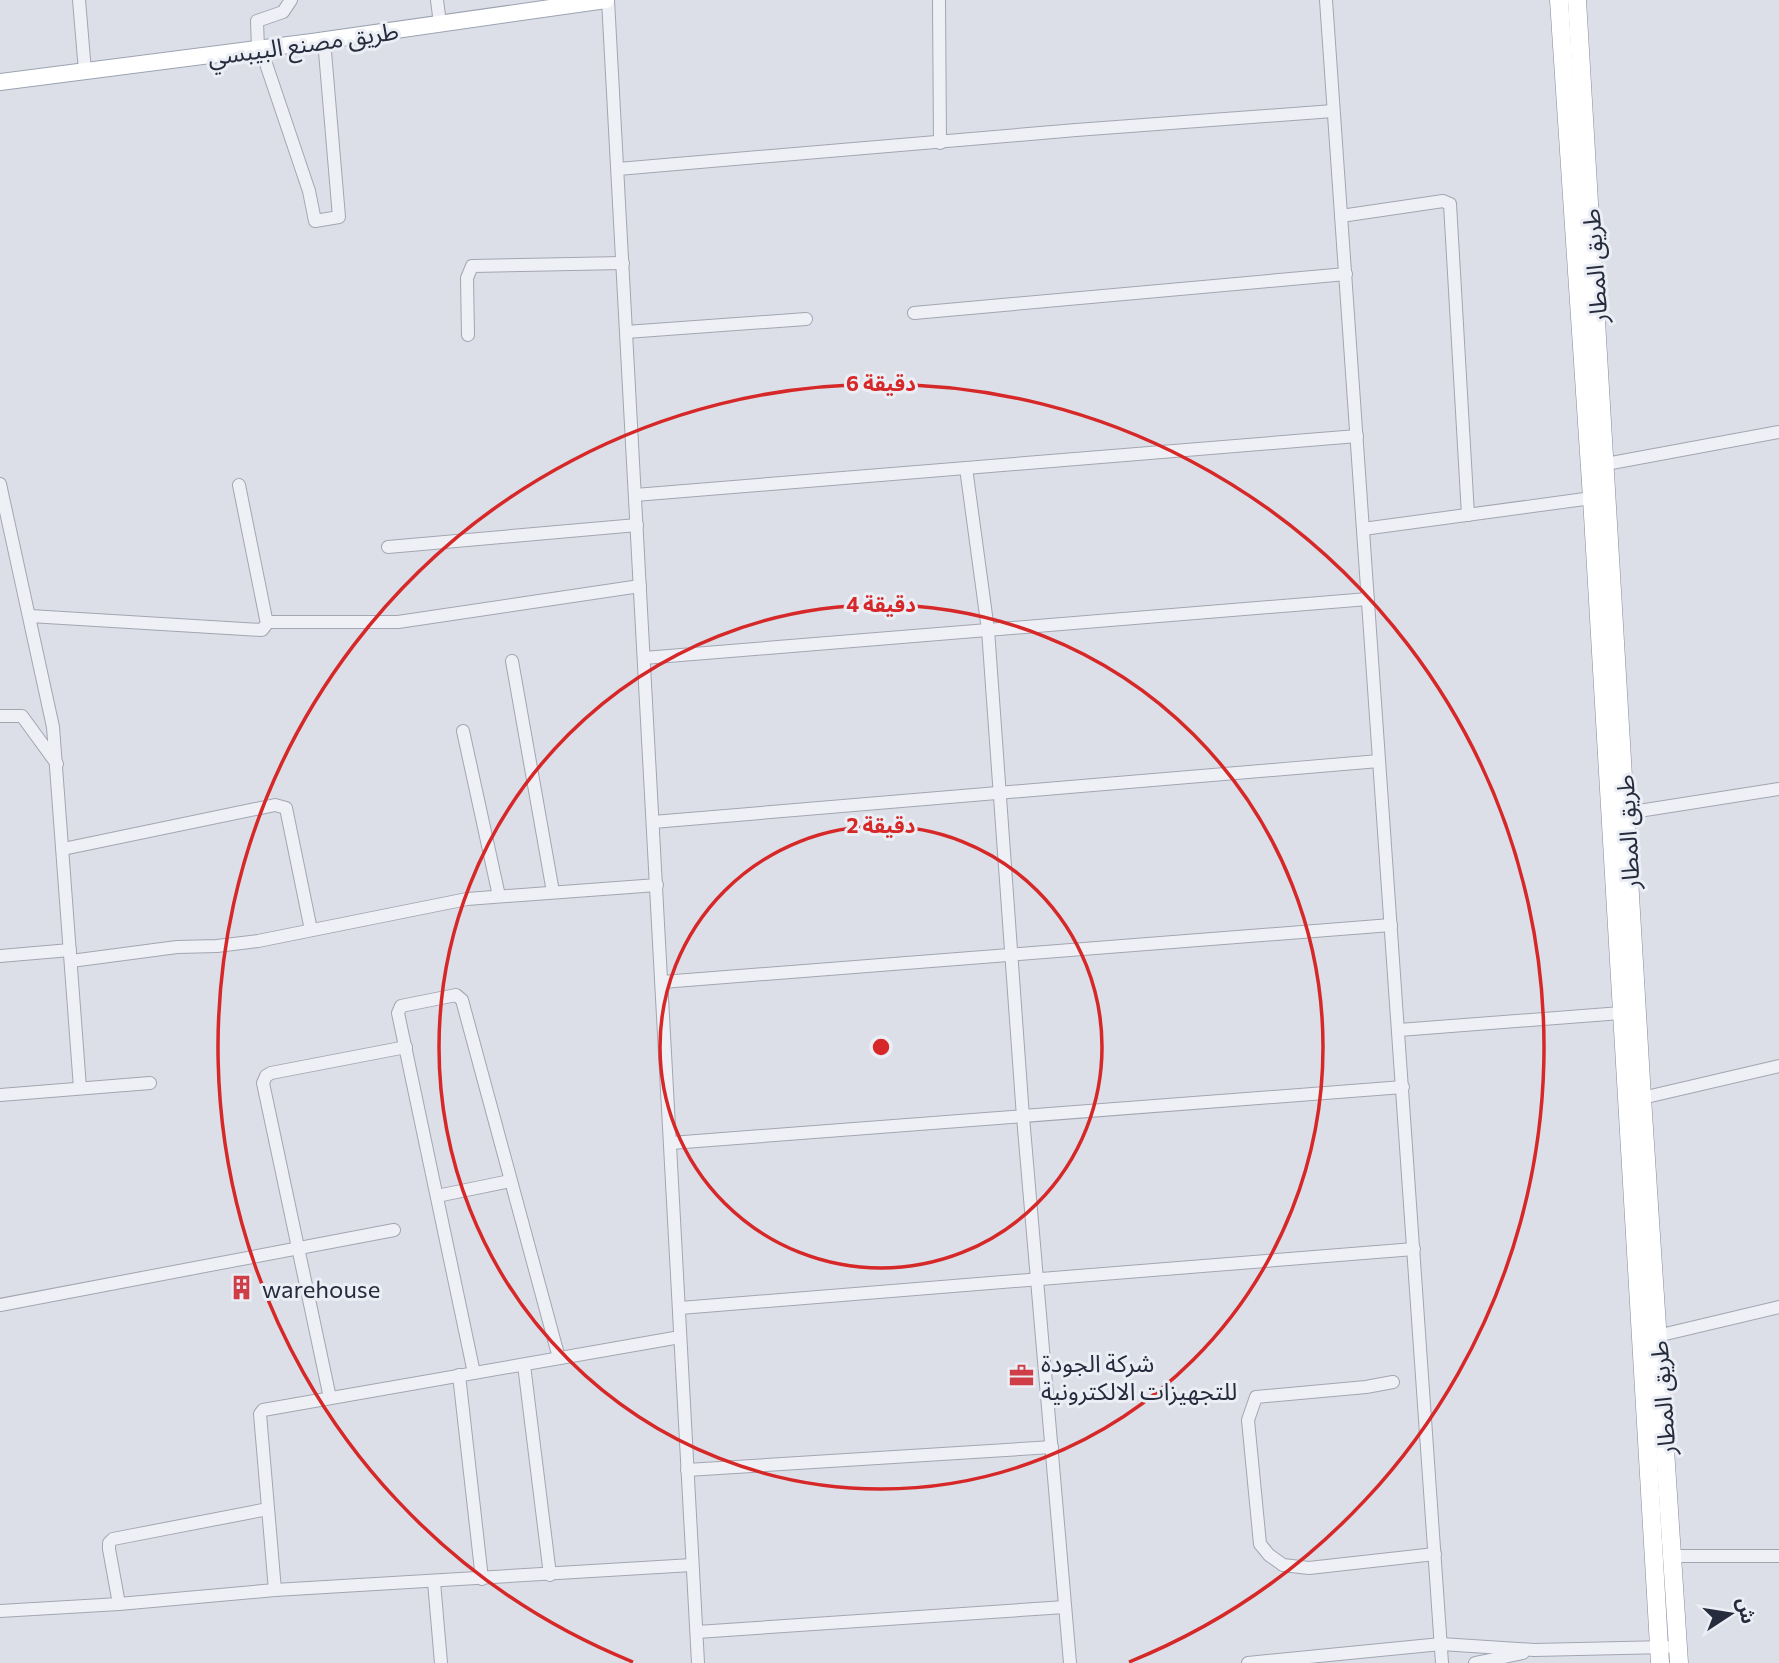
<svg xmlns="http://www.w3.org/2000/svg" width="1779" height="1663" font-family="Commissioner,'Noto Sans Arabic',sans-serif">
<rect width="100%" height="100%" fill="#dcdfe7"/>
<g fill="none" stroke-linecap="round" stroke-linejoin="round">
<defs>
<g id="minor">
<polyline points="79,0 85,71"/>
<polyline points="437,0 440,24"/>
<polyline points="608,0 698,1663"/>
<polyline points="939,0 940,143"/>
<polyline points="1326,0 1442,1663"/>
<polyline points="258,49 257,21 283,12 291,0"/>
<polyline points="261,49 309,191 315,221 339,217 324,40"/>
<polyline points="618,169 1076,130 1333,111"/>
<polyline points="1341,216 1443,201 1450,204 1468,515"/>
<polyline points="914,313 1346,274"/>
<polyline points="626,332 806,319"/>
<polyline points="468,335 467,278 472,266 623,263"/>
<polyline points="1606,464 1779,432"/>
<polyline points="966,468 988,630 1023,1117 1070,1663"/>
<polyline points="0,484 53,727 80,1088"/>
<polyline points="239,485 266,619 268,622 398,622 640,586"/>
<polyline points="635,495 1357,436"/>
<polyline points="1363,529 1592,498"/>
<polyline points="388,547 637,525"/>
<polyline points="30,616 262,630 268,622"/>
<polyline points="644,658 1368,599"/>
<polyline points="512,661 553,892"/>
<polyline points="0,716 22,716 57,764"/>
<polyline points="463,731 499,896"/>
<polyline points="1626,813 1779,789"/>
<polyline points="653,822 1379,761"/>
<polyline points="63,849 275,805 286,808 311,930"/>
<polyline points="0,956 70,950"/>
<polyline points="71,961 177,947 217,946 258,941 467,899 657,885"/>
<polyline points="662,982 1391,925"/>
<polyline points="1399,1030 1621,1013"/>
<polyline points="0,1095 150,1083"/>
<polyline points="1642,1098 1779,1066"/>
<polyline points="671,1143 1403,1087"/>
<polyline points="437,1196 510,1181"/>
<polyline points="0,1305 394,1230"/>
<polyline points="680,1308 1414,1249"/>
<polyline points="1657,1336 1779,1307"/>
<polyline points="524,1365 550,1575"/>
<polyline points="474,1373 398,1013 401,1006 456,995 462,1000 559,1358"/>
<polyline points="459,1375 482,1579"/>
<polyline points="1393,1382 1366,1387 1256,1397 1248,1420 1260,1544 1269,1555 1283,1565 1309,1568 1435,1554"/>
<polyline points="330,1398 263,1083 266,1076 271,1073 406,1047"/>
<polyline points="687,1470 1052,1447"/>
<polyline points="1672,1556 1779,1556"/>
<polyline points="434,1582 441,1663"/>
<polyline points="275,1590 260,1414 263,1410 680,1337"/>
<polyline points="119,1604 109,1549 109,1543 113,1539 268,1509"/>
<polyline points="0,1611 119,1604 275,1590 692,1565"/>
<polyline points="697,1632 1065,1607"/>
<polyline points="1248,1663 1441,1644 1534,1650 1667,1647"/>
<polyline points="1475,1663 1523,1653"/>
</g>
<polyline id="major" points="0,82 312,42 606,0"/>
<g id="highway">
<polyline points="1559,0 1592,498 1660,1663"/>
<polyline points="1577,0 1642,1098 1679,1663"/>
</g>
</defs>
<use href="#minor" stroke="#a2a6b1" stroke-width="14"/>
<use href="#major" stroke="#9ba3b2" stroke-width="18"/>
<use href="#highway" stroke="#838b9d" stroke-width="19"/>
<use href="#minor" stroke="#eff0f5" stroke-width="12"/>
<use href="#major" stroke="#fff" stroke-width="16"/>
<use href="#highway" stroke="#fff" stroke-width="18"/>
</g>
<g fill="none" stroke="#d62828" stroke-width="3.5">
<circle cx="881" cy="1047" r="221"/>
<circle cx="881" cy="1047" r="442"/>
<path d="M633 1662A663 663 0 1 1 1129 1662"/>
</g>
<defs>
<symbol id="building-bare" viewBox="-9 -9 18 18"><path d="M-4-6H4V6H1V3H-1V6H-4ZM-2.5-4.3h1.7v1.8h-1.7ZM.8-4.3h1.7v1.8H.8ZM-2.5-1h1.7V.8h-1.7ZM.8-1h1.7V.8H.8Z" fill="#cf3e47" stroke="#ebeef4" stroke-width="2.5" paint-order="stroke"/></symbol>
<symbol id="office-bare" viewBox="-9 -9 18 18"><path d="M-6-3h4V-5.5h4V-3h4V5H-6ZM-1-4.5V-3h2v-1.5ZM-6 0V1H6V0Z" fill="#cf3e47" stroke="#ebeef4" stroke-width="2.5" paint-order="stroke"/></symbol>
</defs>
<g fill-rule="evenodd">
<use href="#building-bare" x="224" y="1270" width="35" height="35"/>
<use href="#office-bare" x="1004" y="1358" width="35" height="35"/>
</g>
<g text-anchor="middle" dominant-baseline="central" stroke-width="6" stroke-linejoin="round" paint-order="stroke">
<g font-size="24" fill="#262c3d" stroke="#ebeef4">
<text transform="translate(303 43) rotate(-8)">طريق مصنع البيبسي</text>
<text transform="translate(1594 266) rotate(-94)">طريق المطار</text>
<text transform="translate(1627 832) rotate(-93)">طريق المطار</text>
<text transform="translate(1662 1398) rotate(-94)">طريق المطار</text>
</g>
<g font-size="24" fill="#262c3d" stroke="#ebeef4" text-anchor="start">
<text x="262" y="1288">warehouse</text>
<text x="1041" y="1362">شركة الجودة<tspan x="1041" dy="28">للتجهيزات الالكترونية</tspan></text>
</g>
</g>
<circle cx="881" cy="1047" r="10" fill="#d62828" stroke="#ebeef4" stroke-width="3.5"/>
<g font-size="21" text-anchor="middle" font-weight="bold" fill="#d62828" stroke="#ebeef4" stroke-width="6" stroke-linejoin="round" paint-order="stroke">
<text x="881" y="391">6 دقيقة</text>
<text x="881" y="612">4 دقيقة</text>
<text x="881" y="833">2 دقيقة</text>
</g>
<g transform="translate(1730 1614) rotate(78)" stroke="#ebeef4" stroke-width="5" paint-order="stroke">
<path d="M0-5L12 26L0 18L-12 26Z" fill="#262c3d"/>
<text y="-10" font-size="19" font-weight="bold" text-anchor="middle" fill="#262c3d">ش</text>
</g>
</svg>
